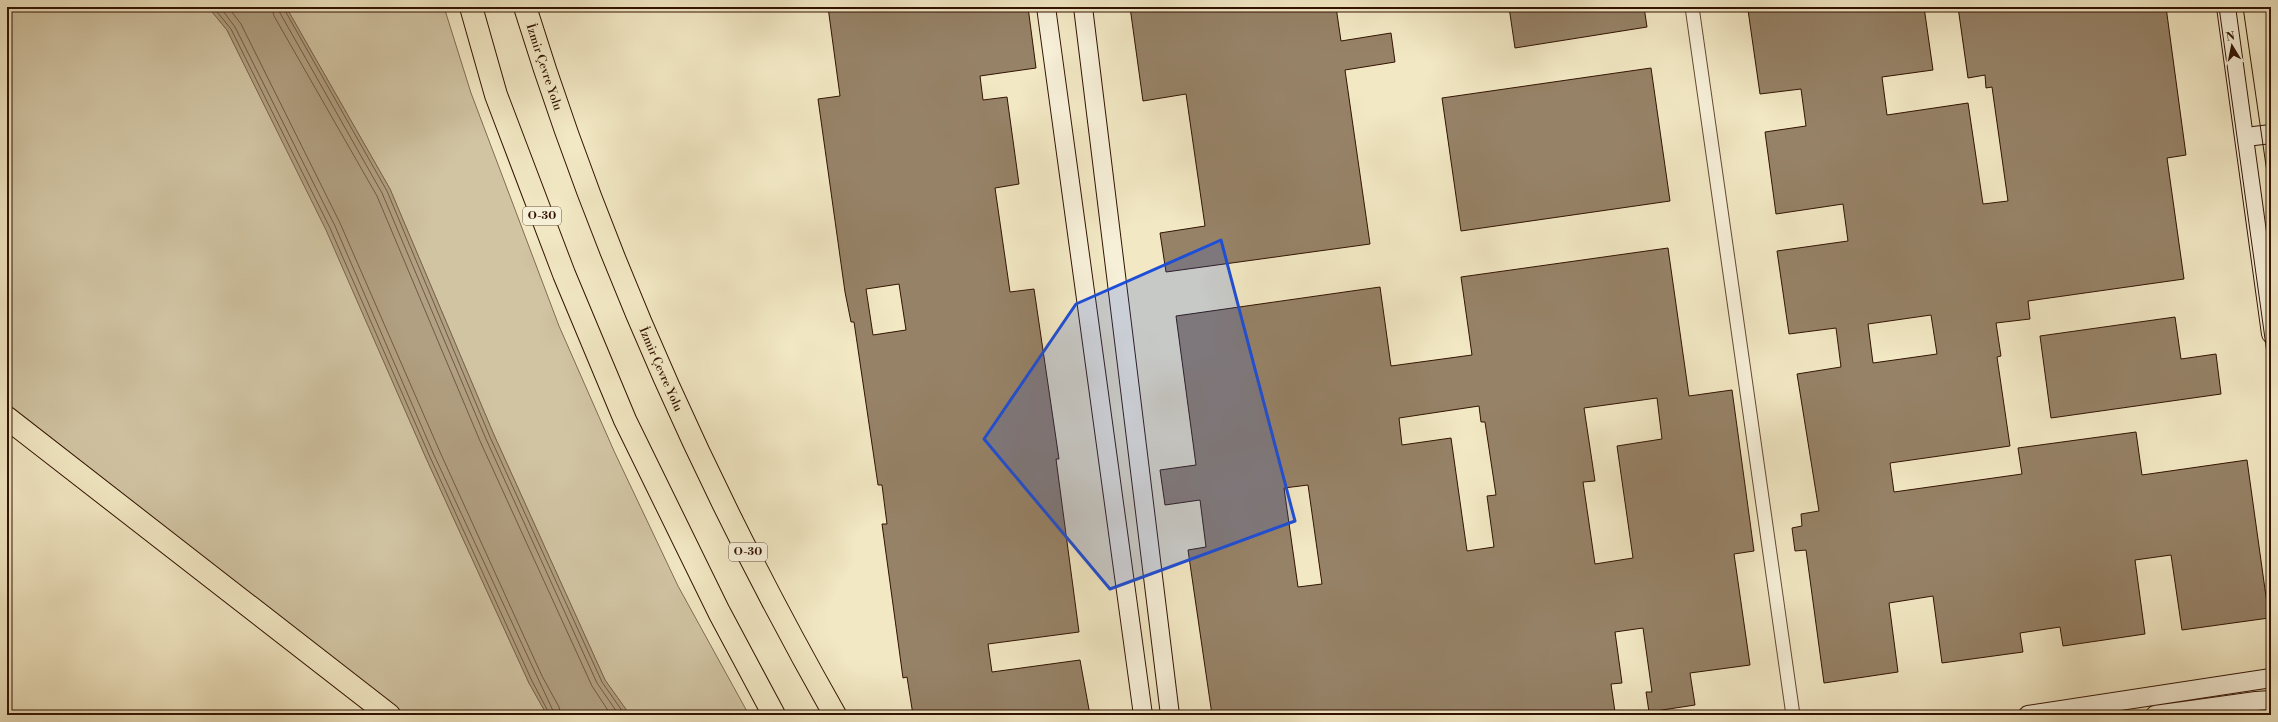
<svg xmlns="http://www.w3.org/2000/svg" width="2278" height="722" font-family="'Libre Bodoni',serif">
<rect width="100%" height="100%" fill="#f2e8c4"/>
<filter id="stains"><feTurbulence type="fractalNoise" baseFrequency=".005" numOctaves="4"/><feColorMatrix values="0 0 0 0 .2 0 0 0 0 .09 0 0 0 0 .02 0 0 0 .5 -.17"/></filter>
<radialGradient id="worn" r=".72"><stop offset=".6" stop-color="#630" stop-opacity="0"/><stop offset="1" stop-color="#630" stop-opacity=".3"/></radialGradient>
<g fill="#d1c4a3" stroke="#826c52">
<polygon points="7,7 208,7 227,30 326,229 426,458 529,683 547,715 405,715 7,403"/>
<polygon points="286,7 444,7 471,93 559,326 614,451 678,586 749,715 630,715 605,680 494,435 390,189"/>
</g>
<polygon fill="#b1a082" stroke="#7e684f" points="208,7 286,7 390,189 494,435 605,680 630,715 547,715 529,683 426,458 326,230 227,30"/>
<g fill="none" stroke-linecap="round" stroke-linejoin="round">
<g stroke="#725a42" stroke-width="1">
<polyline points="213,7 231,29 330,228 430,457 532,681 550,715"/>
<polyline points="220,7 235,27 335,226 434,455 555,715"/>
<polyline points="228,7 241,24 340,223 440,452 542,676 559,707 561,715"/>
<polyline points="272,7 274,16 377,196 480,441 592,686 611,715"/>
<polyline points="278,7 280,13 382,193 486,439 597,683 619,715"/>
<polyline points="283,7 387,191 490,437 602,682 625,715"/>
</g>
</g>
<g fill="#968267" stroke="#321302" fill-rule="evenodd">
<path d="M828,7H1028L1036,68L980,76L983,100L1007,97L1019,184L995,188L1010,292L1034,289L1059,459H1056L1079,632L988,644L992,672L1080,660L1090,715H913L907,677L903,678L882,524H887L882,485H878L854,322H851L845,292L818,99L840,96ZM899,284L906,330L873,335L866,289Z"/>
<polygon points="1130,7 1336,7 1341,41 1391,33 1395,62 1345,70 1370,244 1166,272 1160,233 1205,226 1186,94 1143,101"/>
<polygon points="1509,7 1644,7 1647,27 1515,48"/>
<path d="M1772,7H1924L1933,70L1882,77L1887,115L1968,103L1983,204L2008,201L1992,87L1986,88L1985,75L1968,78L1958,7H2166L2186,155L2167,158L2184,279L2028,301L2030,319L1996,323L2001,356L1997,357L2010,446L1890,463L1894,492L2022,474L2018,448L2136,432L2142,475L2247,460L2269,618L2182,630L2171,555L2135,560L2145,634L2063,646L2060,627L2020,633L2023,652L1942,663L1933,596L1889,603L1898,672L1824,683L1806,550L1795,551L1792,528L1802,526L1801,514L1819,511L1797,374L1841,367L1836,328L1789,334L1777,251L1848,241L1843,204L1776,214L1765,132L1806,126L1801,89L1760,94L1748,10ZM1931,315L1937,354L1873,363L1868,324Z"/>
<polygon points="1651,68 1670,201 1461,231 1442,98"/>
<path d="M1668,248L1689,396L1732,390L1754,551L1734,554L1750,665L1690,673L1695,705L1649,712L1646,692H1652L1643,628L1615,632L1622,683L1611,684L1615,712L1594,715H1212L1188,550L1206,547L1200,500L1165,505L1160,470L1196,465L1176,316L1380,287L1391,366L1472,355L1461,277ZM1657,398L1662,439L1617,446L1633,558L1595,564L1583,482L1595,481L1584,408ZM1479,406L1481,422H1485L1496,495L1487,496L1494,547L1467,551L1451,438L1402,445L1399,418ZM1308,485L1322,584L1298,587L1284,488Z"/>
<polygon points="2175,317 2181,359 2216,354 2221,394 2051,418 2040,336"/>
</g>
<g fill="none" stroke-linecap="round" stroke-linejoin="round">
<defs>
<polyline id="street" points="1692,7 1793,715"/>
<g id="secondary">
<polyline points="1046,7 1143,715"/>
<polyline points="1083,7 1170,715"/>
<polyline points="2226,7 2271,334"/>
<polyline points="2254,136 2271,134"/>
<polyline points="2028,715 2271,678"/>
<polyline points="2155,715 2256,701 2271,700"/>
</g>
<g id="highway">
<polyline points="471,7 496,95 564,274 625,420 719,612 774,715"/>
<path id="s1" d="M525,7C601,253 708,491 835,715"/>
<polyline points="7,418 389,715"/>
</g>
</defs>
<use href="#street" stroke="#624832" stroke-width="15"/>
<use href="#secondary" stroke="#321302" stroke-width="20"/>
<use href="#highway" stroke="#321302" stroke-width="24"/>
<use href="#street" stroke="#f7f0d9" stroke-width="13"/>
<use href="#secondary" stroke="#f7f0d9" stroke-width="18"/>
<use href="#highway" stroke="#f2e8c4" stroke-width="22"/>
<g stroke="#321302" stroke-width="1">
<polyline points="2219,7 2271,382"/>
<polyline points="2243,7 2271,200"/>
</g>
</g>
<path fill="#1d4ed8" fill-opacity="0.2" stroke="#1d4ed8" stroke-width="3" stroke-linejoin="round" d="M1221,240L1295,521L1110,589L984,439L1076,304Z"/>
<g text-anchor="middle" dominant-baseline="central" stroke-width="3.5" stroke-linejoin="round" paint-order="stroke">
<g fill="#f7f0d9" stroke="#6d5542" stroke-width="1">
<rect x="523" y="207" width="38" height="18" rx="3"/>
<rect x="729" y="543" width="38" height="18" rx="3"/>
</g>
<g font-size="11" font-weight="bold" fill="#321302">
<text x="542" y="216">O-30</text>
<text x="748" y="552">O-30</text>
</g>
<g font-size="12" fill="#321302" stroke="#f7f0d9">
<text stroke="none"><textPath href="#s1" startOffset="63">İzmir Çevre Yolu</textPath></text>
<text stroke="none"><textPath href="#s1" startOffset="387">İzmir Çevre Yolu</textPath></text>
</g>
</g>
<rect width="2278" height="722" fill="none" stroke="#f2e8c4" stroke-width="24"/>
<rect x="8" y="8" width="2262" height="706" fill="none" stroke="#321302" stroke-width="2"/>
<rect x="12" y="12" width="2254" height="698" fill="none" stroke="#321302"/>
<g transform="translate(2232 46) rotate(350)" stroke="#f7f0d9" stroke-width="3" paint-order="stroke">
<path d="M0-3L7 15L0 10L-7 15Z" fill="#321302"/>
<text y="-6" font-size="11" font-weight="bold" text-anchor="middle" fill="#321302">N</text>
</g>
<rect width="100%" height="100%" filter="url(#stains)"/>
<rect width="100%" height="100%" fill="url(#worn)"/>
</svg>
